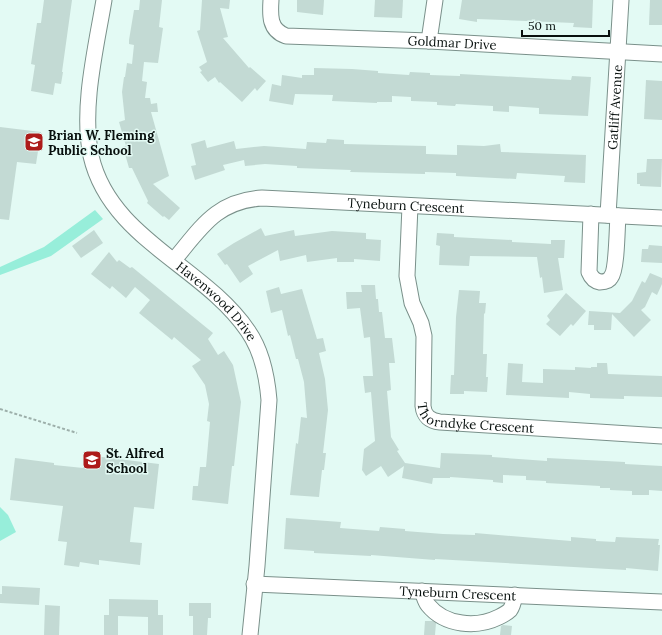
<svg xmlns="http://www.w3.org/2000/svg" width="662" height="635" font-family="Lora,serif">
<rect width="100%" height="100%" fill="#e3faf4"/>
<g fill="#97eeda">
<polygon points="95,210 103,219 51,256 0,275 0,267 44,247"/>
<polygon points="0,507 8,515 16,532 0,541"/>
</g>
<g fill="#c3dad4">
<polygon points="44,0 72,0 62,72 63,72 61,84 55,83 53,95 31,91 35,65 31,64 37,23 41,23"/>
<polygon points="140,0 162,0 159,27 163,28 158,63 144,62 142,81 147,82 145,98 150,98 151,104 157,103 158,112 151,112 169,176 153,184 180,208 169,220 164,216 163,217 147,203 148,201 132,168 129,168 123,147 126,146 119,122 125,120 122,92 124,77 125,77 127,63 132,64 134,45 129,44 129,40 134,10 139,10"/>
<polygon points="202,0 230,0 229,9 220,8 228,37 223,38 249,68 250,67 266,81 257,91 255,88 242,102 220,82 219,83 215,77 208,82 200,72 202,71 199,67 207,62 197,31 200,30"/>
<polygon points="297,0 324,0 323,15 297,12"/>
<polygon points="375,0 403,0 402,18 374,17"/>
<polygon points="462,0 593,0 592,28 573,27 574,23 477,19 477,22 459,19"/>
<polygon points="650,0 662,0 662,25 649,25"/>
<polygon points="314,68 352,69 378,71 378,73 409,75 410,72 430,73 430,75 460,76 460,74 571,80 572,76 591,77 588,116 539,114 539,108 509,106 509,112 493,111 493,106 456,104 455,106 437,105 437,102 411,101 411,97 392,96 392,102 377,102 377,103 332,101 333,95 295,94 293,105 269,101 272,84 281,86 282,75 302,78 302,75 314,75"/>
<polygon points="646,80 662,81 662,120 644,119"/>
<polygon points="0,127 41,132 36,164 17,162 9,220 0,219"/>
<polygon points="327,139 344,140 344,144 426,146 426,154 457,155 457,145 484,146 500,144 501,152 586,155 585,183 564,182 565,176 517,173 516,179 456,176 456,173 425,172 425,174 350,172 351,170 297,168 297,166 265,164 245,166 244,160 223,165 225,170 195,180 191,166 196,165 191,144 205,140 207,148 234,141 236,149 264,146 306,149 307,142 326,143"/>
<polygon points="647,159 662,159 661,187 640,186 640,184 637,184 637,173 646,172"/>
<polygon points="261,228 265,236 294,230 295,236 332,231 366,233 366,239 381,240 380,261 354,259 354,262 337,262 337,258 307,262 306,255 280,261 278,250 248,266 253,274 240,283 227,264 225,265 217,254 234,243"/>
<polygon points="94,230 103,243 81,258 72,246"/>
<polygon points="437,233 454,234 454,237 512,240 512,242 551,244 551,240 565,240 564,258 558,258 563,290 544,293 542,277 540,278 537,257 470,256 469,266 439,265 440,246 436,245"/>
<polygon points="649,245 662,246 662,263 641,262 642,249 648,249"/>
<polygon points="109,252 117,262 119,260 130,268 132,267 213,333 208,339 218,355 224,351 233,365 241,402 234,466 232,466 228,504 192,500 193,486 198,486 200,467 206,467 210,422 207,421 209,404 205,385 192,366 201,360 174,337 172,340 139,313 150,300 135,287 126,298 112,286 110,289 91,274"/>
<polygon points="650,273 662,278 662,284 657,295 652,292 645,307 641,310 651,320 634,337 612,314 611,330 594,330 594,325 588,325 589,311 620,313 632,301 642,281 645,283"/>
<polygon points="361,285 375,285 376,299 378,299 379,312 382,312 385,338 392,338 395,363 389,363 391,390 387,391 391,437 399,450 397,451 405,463 440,468 441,453 492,455 492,457 547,461 547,458 625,462 625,464 662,466 662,491 649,490 649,495 632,495 632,491 610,490 610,488 600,488 600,486 546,483 546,481 526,480 526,476 503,475 503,483 493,482 493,480 450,477 450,478 433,478 432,484 402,478 404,466 388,477 381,466 366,476 362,470 364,449 375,441 371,392 365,393 363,376 373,376 370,337 364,338 360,308 347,309 346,292 362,292"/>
<polygon points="279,287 281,294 302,289 317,339 323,338 326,351 319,353 325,379 328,410 323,453 326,453 324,470 322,470 319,497 290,495 296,443 298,444 301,417 307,418 304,382 298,359 296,359 290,335 288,336 282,310 271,313 266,291"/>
<polygon points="459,290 480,291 479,303 486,303 485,314 484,313 483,354 487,354 486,377 488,377 487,392 464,391 464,394 450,394 451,375 454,375 456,317"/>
<polygon points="566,293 586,311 573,326 571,324 560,336 546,324 550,320 547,316"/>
<polygon points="508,363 523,364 522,382 543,383 543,369 575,370 575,367 591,368 591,367 597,367 597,363 607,363 608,374 662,376 662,397 624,396 624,399 590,398 590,394 569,392 569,398 506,395"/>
<polygon points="94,456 159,464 154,509 134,507 130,542 142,543 140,565 99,560 99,565 80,562 79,567 64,565 67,542 58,541 63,506 10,500 15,458 54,463 54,465 93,469"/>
<polygon points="286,518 341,522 340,528 379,531 380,527 405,529 405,531 443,534 475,535 475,533 571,541 571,537 596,539 596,541 615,542 616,537 659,539 658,545 660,545 658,571 626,568 626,570 435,559 435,560 371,555 371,556 314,553 314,551 284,549"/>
<polygon points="2,586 40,588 39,605 0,603 0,594 2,594"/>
<polygon points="109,599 158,600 158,615 163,615 163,635 148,635 148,617 118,616 118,635 104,635 104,615 109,615"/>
<polygon points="189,603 211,603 211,618 208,618 207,635 193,635 193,616 189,616"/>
<polygon points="45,605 60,606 59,635 44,635"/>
<polygon points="425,621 433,621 436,623 435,635 424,635"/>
<polygon points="503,625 512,626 511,635 500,635 501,626"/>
</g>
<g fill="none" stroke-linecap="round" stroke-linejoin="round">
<defs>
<g id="minor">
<path id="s1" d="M104,0C96,48 81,108 91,156C110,239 204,266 248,331C262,351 267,376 269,400L257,566L250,635"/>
<path id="s2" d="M271,0C270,15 269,30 286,36L429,41L662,54"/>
<polyline points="429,41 435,0"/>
<path id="s3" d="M410,206L407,276L412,303L421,323L424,336L423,406C424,416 430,421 440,422L662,436"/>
<path d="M591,214L589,272C591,277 594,281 600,282C604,282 609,281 611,277C617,270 617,227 618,216"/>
<path id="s4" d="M608,215L621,0"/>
<path id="s5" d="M174,260C201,228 216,201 262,198L662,218"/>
<path id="s6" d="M254,584L662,602"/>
<path d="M422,591C424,596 425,601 428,605C445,626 477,628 499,617C503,615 507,613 510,610C513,606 514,600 515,595"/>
</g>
</defs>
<use href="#minor" stroke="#7a908a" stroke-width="17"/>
<polyline stroke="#9dafaa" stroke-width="2" stroke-dasharray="3 2" stroke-linecap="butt" points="0,409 77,433"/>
<use href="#minor" stroke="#fff" stroke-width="15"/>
</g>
<defs>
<symbol id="school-square" viewBox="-11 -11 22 22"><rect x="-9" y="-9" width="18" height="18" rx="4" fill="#ad1b1a" stroke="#e3faf4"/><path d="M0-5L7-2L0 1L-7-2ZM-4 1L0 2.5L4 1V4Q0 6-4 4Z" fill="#fff"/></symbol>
</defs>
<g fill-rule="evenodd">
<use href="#school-square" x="23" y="131" width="22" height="22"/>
<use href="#school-square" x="81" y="449" width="22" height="22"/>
</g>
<g text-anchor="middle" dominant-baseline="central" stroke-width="3" stroke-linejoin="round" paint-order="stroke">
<g font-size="13" fill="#08100e" stroke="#e3faf4">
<text stroke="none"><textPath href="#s2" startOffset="209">Goldmar Drive</textPath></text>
<text stroke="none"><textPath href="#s4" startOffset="108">Gatliff Avenue</textPath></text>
<text stroke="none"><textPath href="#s5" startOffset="256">Tyneburn Crescent</textPath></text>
<text stroke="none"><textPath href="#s1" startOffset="353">Havenwood Drive</textPath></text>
<text stroke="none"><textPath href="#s3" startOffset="261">Thorndyke Crescent</textPath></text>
<text stroke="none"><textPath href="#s6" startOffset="204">Tyneburn Crescent</textPath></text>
</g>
<g font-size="13" font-weight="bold" fill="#08100e" stroke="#e3faf4" text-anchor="start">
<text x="48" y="135">Brian W. Fleming<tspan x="48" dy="15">Public School</tspan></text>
<text x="106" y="453">St. Alfred<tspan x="106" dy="15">School</tspan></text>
</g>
</g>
<path d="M522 30v6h87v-6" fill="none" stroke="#08100e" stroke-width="2"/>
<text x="528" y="30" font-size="12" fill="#08100e" stroke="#e3faf4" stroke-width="3" paint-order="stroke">50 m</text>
</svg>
